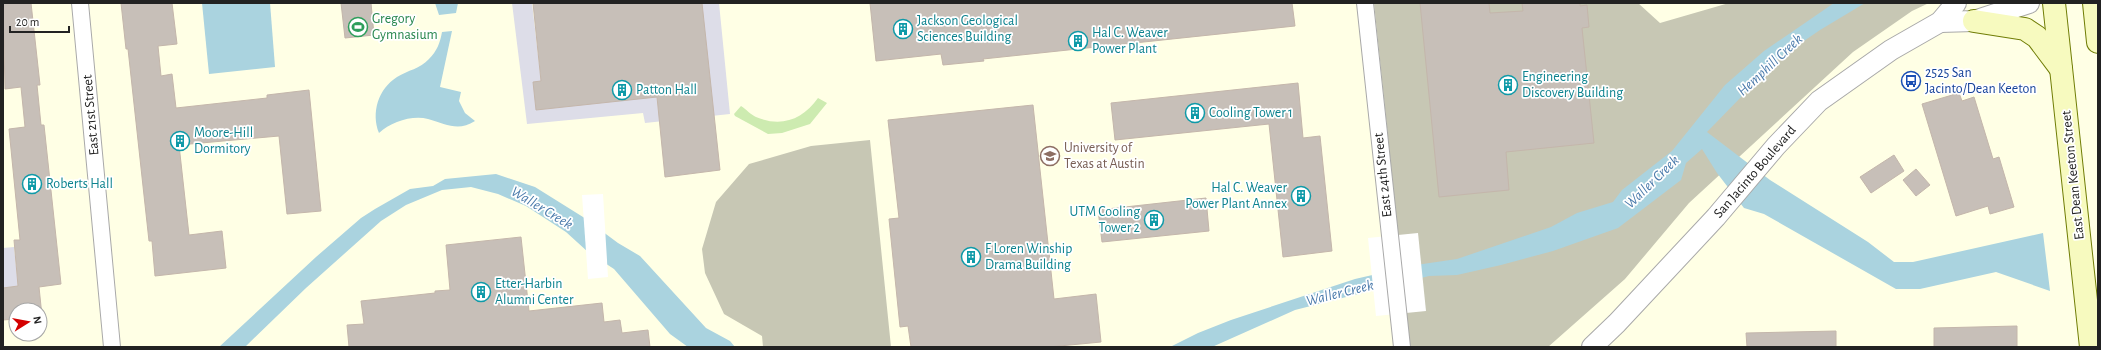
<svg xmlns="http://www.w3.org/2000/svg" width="2101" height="350" font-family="'Alegreya Sans',sans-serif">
<rect width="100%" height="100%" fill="#f2efe9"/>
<path fill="#ffffe5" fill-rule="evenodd" d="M3,3H2098V347H3ZM16,310H40V334H16Z"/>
<g fill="#c7c7b4">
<polygon points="1374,3 1638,3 1660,23 1729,3 1929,3 1912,11 1853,52 1689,203 1625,279 1548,347 1410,347"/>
<polygon points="870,140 891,347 763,347 762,336 724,314 705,273 702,249 716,202 749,164 811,146"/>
</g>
<path fill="#cdebb0" d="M818,98L827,103L810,124L782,133L768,134L735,116L734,114L741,106C746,109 751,115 756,117C782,128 803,119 818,98Z"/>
<g fill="#dddde8">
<polygon points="512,3 532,3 541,81 657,97 658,108 712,100 701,3 719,3 730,114 645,123 643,113 527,124"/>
<polygon points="14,247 18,286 3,288 3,248"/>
</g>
<g fill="#aad3df">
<polygon points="202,3 270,3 275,67 209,74"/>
<polygon points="435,3 458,3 456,13 439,15"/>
<polygon points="1834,3 1865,3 1820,30 1779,58 1707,132 1770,180 1868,242 1894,262 1913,262 2043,233 2050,291 1996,272 1920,289 1896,289 1764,214 1744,208 1717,173 1702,149 1686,163 1681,180 1618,228 1553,251 1501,265 1457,275 1429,276 1295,310 1212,347 1170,347 1198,333 1231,320 1355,279 1416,265 1457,259 1551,227 1577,213 1613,202 1622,190 1672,151 1725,85 1764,51"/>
<path d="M452,31L440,87L461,92L459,101L465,113L475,121C458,132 446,124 428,119C412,115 391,122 379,133C371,113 378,89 397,77C408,70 420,69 429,59C437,51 440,43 442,32Z"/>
<polygon points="496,174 535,187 583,217 618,243 640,256 706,328 730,341 735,347 688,347 670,334 614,269 588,252 566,232 526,206 498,194 471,187 442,190 406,205 381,221 306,288 245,347 219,347 316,257 361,218 375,209 410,189 433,186 445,179"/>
</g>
<g fill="#fff">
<polygon points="603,194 608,277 588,279 582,195"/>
<polygon points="1418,233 1426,311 1376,316 1368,238"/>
</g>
<g fill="#c7bfb8" stroke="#c4b6ab">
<polygon points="3,3 31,3 40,85 37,85 41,125 44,125 61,284 39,287 42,316 40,317 40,310 16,310 16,319 3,320 3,288 18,286 14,240 20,240 9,129 25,127 21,87 5,89"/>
<polygon points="121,3 172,3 177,44 158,46 161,76 172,74 176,108 267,98 267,95 309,90 321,211 287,214 279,136 179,145 189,235 222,231 226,268 155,276 152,241 149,241 128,49 126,49"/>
<polygon points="341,3 371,3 374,35 345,38"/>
<polygon points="533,3 702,3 720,170 665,177 657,97 536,110 533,82 541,81"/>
<polygon points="870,3 1292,3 1295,26 983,59 984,61 943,65 941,54 876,61"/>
<polygon points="1420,3 1489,3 1490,13 1523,11 1522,3 1580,3 1580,6 1587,5 1589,27 1582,28 1594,143 1506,152 1509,190 1439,197"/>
<polygon points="1298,83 1303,138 1320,136 1332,251 1283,257 1269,124 1115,140 1111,103"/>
<polygon points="1959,93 1962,101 1974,97 1993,159 1999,157 2014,207 1990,214 1988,206 1956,216 1922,104"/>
<polygon points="1033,105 1054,299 1096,294 1101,342 1049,347 911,347 908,326 900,327 889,219 899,218 888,120"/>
<polygon points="1894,155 1904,171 1871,193 1860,177"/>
<polygon points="1916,169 1930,185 1916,196 1903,180"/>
<polygon points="1206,198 1209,231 1102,242 1098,210"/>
<polygon points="521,237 529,311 602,303 604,322 620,320 622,333 648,330 650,347 349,347 347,325 364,324 361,301 435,293 435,291 450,290 446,245"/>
<polygon points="2017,326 2017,347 1934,347 1934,328"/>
<polygon points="1836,331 1836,347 1747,347 1746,333"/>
</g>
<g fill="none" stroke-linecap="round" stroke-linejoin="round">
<defs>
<g id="minor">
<polyline points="80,3 112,347"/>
<polyline points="1365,3 1402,347"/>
</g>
<g id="tertiary">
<polyline points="1940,22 1974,21 2029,3"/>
<polyline points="1592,347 1617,323 1716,217 1776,146 1819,101 1891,50 1940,22 1956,3"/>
</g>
<g id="secondary">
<polyline points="2054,3 2091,347"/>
<polyline points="2094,3 2098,42"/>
<polyline points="1974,21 2025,29 2037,37 2061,69"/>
</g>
</defs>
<use href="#minor" stroke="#a9a9a9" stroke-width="18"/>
<use href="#tertiary" stroke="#a9a9a9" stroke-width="22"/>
<use href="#secondary" stroke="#707d05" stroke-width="24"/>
<use href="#minor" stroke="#fff" stroke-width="16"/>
<use href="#tertiary" stroke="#fff" stroke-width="20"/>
<use href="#secondary" stroke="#f7fabf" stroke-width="22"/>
</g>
<defs>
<symbol id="stadium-ring" viewBox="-11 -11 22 22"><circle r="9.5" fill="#fff" stroke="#2e9e5b" stroke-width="1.5"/><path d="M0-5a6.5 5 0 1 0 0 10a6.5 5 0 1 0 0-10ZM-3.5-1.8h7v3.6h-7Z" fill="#2e9e5b"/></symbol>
<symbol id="building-ring" viewBox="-11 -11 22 22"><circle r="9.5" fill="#fff" stroke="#0f9aa8" stroke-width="1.5"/><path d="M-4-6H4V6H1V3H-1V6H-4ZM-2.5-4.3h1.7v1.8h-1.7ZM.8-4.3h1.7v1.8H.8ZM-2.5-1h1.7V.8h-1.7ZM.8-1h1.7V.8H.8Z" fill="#0f9aa8"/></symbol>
<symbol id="bus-ring" viewBox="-11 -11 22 22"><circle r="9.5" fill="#fff" stroke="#1a4fb4" stroke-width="1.5"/><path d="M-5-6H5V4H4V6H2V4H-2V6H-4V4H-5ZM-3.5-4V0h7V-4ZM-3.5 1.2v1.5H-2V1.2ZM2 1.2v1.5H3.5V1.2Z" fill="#1a4fb4"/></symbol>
<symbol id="university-ring" viewBox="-11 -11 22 22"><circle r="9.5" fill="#fff" stroke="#8d6e63" stroke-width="1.5"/><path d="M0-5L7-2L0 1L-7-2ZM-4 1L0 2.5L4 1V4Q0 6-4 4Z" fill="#8d6e63"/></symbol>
</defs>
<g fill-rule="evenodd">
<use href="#stadium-ring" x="347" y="16" width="22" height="22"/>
<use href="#building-ring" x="892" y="18" width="22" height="22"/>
<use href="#building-ring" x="1067" y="30" width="22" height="22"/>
<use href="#bus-ring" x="1900" y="70" width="22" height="22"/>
<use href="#building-ring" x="1497" y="74" width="22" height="22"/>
<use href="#building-ring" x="611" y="79" width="22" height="22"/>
<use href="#building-ring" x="1184" y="102" width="22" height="22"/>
<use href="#building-ring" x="169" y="130" width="22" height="22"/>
<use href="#university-ring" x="1039" y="145" width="22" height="22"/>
<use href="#building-ring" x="21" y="173" width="22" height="22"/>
<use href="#building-ring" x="1290" y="185" width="22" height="22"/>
<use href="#building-ring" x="1143" y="209" width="22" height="22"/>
<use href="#building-ring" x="960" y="246" width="22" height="22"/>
<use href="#building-ring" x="470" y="281" width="22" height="22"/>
</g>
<g text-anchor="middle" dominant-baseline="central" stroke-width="3.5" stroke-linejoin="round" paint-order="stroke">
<g font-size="14" fill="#27864d" stroke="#fff" text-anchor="start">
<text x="372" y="19">Gregory<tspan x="372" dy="16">Gymnasium</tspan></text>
</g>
<g font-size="14" fill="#0d838f" stroke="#fff" text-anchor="start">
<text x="917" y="21">Jackson Geological<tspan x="917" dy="16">Sciences Building</tspan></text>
<text x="1092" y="33">Hal C. Weaver<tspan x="1092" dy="16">Power Plant</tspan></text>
<text x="1522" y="77">Engineering<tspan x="1522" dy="16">Discovery Building</tspan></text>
<text x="636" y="90">Patton Hall</text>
<text x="1209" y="113">Cooling Tower 1</text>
<text x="194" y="133">Moore-Hill<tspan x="194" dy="16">Dormitory</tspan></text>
<text x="46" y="184">Roberts Hall</text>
<text x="1287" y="188" text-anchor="end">Hal C. Weaver<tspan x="1287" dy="16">Power Plant Annex</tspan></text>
<text x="1140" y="212" text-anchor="end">UTM Cooling<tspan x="1140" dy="16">Tower 2</tspan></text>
<text x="985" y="249">F Loren Winship<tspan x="985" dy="16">Drama Building</tspan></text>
<text x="495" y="284">Etter-Harbin<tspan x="495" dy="16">Alumni Center</tspan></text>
</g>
<g font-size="14" fill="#164399" stroke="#fff" text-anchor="start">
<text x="1925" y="73">2525 San<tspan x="1925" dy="16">Jacinto/Dean Keeton</tspan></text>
</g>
<g font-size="14" fill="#222" stroke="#fff">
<text transform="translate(91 115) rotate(-95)">East 21st Street</text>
<text transform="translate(1755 172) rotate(-49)">San Jacinto Boulevard</text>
<text transform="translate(1383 175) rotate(-96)">East 24th Street</text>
<text transform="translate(2073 175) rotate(-96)">East Dean Keeton Street</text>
</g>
<g font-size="14" fill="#785e54" stroke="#fff" text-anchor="start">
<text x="1064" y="148">University of<tspan x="1064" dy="16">Texas at Austin</tspan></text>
</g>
<g font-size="15" font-style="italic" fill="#4a7aab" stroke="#fff">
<text transform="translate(1770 65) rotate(-43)">Hemphill Creek</text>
<text transform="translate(1652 182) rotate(-44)">Waller Creek</text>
<text transform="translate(542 208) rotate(31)">Waller Creek</text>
<text transform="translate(1340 293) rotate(-14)">Waller Creek</text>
</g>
</g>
<rect width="2101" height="350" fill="none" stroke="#222222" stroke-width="8"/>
<g transform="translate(28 322) rotate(79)"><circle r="19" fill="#ffffff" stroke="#a7a7a7"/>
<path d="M0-3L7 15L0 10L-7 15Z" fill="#d40000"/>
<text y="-6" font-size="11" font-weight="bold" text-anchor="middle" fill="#222222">N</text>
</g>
<path d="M10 26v6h59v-6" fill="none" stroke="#222222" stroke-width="2"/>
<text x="16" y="26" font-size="12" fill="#222222" stroke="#ffffff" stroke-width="3" paint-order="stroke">20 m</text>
</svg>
